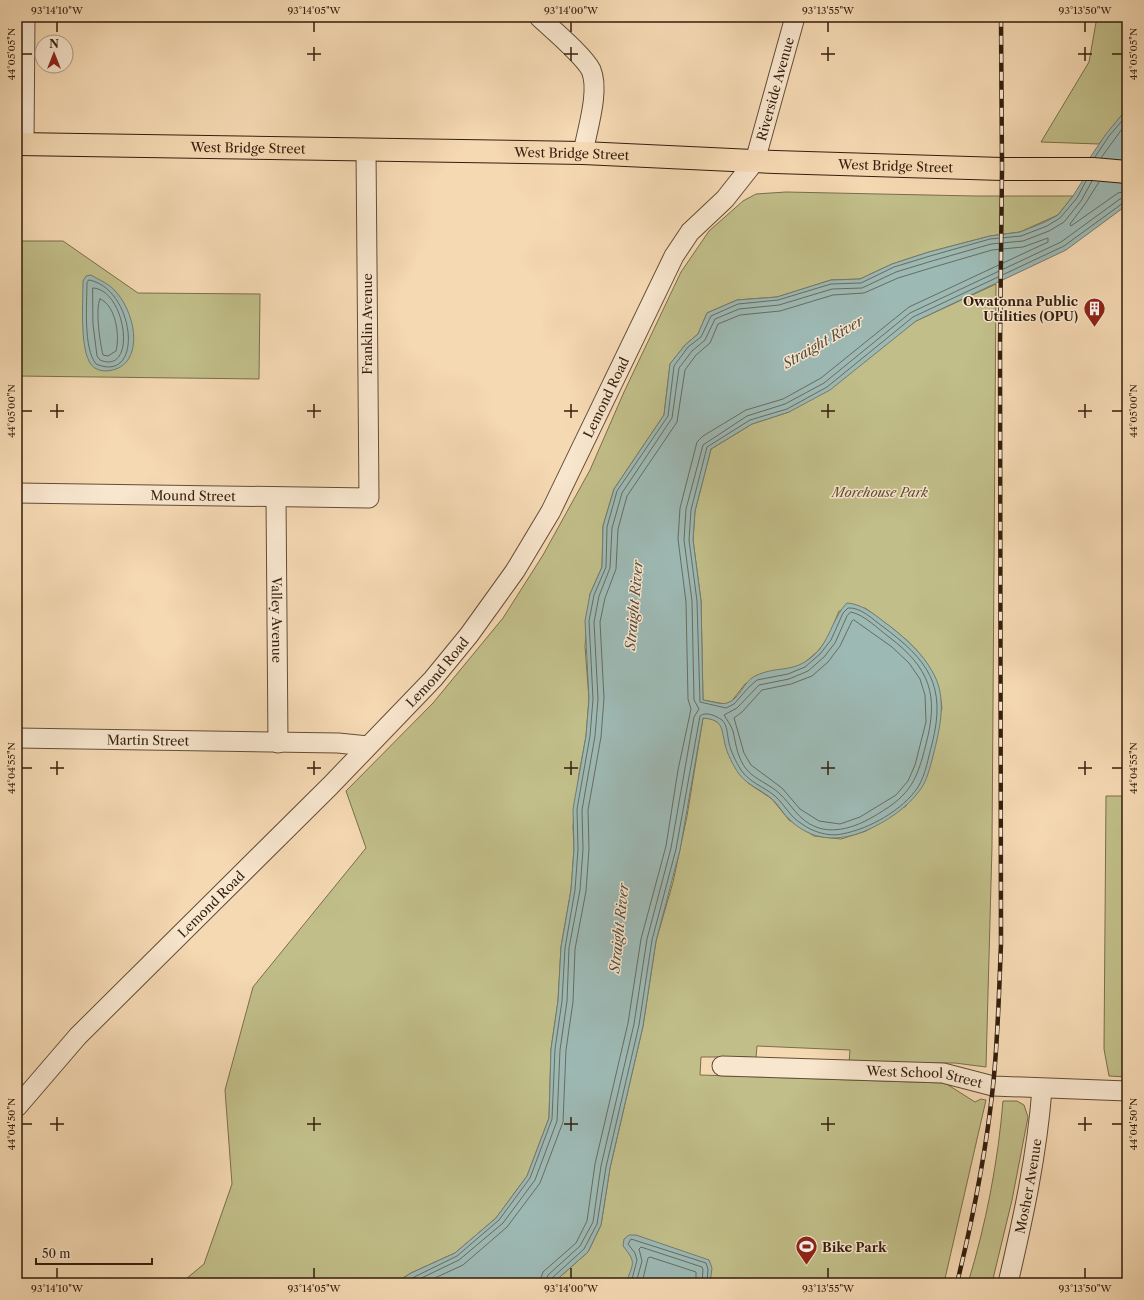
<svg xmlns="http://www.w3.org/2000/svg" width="1144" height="1300" font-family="'Libre Caslon Text',serif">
<rect width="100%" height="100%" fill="#f5d9b3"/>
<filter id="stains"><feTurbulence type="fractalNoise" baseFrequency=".005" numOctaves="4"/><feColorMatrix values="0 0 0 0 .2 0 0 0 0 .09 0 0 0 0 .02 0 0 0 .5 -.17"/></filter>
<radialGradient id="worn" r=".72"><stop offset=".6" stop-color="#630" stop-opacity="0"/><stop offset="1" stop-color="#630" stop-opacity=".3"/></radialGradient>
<g fill="#c1be89" stroke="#7a6e4b">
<polygon points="1097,17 1127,17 1127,102 1125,111 1099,144 1041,142 1089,62"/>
<polygon points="786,192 975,196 1073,196 1058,215 1020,232 990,236 929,252 892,264 860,279 831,280 777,297 737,300 707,313 698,334 685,345 670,364 664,415 614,489 603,526 602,567 590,594 585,646 589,699 586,736 579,774 573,826 574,849 571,890 561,947 558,1001 551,1049 549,1118 527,1176 496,1218 455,1253 411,1273 395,1283 181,1283 204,1264 232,1184 225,1090 253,987 366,848 346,791 433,703 503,618 543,555 590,470 624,392 681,272 709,231 743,201 756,194"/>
<polygon points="17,241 63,241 138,293 260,294 259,379 17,376"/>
<path d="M996,284L992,847L986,1067L955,1063H849L850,1050L757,1046L756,1058L747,1057H701L700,1075L945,1083L975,1102L981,1099L986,1100L944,1283H553L588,1252L601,1225L610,1168L643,1026L656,941L673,882L687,816L703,718L712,719L720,724L724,732L725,744L748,783L772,799L789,820L814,836L841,839L866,831L906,806L942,708C935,655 905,638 865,608L839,611L828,638L818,651L803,664L787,670L767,673L745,684L731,702L725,704L703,700L701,601L693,540L695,511L711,449L752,424L789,412L886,343L916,321Z"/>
<polygon points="1106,796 1127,796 1127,1077 1109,1076 1104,1049"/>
<path d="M1003,1101H1017L1024,1105L1028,1117L1012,1200L992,1283H968C986,1224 998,1162 1003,1101Z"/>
</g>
<g fill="#9db9b4" stroke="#737b71">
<path d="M1127,102V205L1066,250L916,321L830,390L789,412L752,424L711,449L695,511L693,540L701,601L703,700C710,701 721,705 727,703C740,699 743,682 755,676C780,664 795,676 819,650C831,635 834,616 847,603C864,604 877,617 891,627C907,640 922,653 932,671C948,697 940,728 933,756C930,767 927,781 920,790C907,808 886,822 865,831C838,842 812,841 790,820C783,814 779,805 772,799C762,790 747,785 739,774C733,765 727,754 725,744C721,727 723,720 703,718L680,850L656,941L643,1026L610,1168L601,1225L588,1252L553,1283H395L411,1273L455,1253L496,1218L527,1176L549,1118L551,1049L558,1001L561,947L571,890L574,849L573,809L586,736L589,699L585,621L590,594L602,567L603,526L614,489L664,415L670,364L685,345L698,334L707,313L737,300L777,297L831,280L860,279L892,264L929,252L990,236L1020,232L1045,222L1058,215L1073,196L1088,172L1089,159L1106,134L1125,111Z"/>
<path d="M91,275C99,280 110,284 116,292C130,307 140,339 129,358C122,372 96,377 89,361C80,344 83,301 83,281L86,276Z"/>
<path d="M629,1235H636L709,1260L712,1268L710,1283H626C633,1263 637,1263 623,1246L624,1239Z"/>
</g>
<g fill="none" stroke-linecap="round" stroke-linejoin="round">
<g stroke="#686c60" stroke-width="1">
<polyline points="1095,157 1109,136 1127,115"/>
<polyline points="1101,158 1127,122"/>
<polyline points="1099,182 1085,204 1070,224 1071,226 1118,193 1127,191"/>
<path d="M89,280C135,288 145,385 96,364C83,348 87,303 87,283Z"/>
<path d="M93,288C126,289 138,376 100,360L97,356L93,324Z"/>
<path d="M100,299C116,305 120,336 116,351L108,356L103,355C100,343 95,309 100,299Z"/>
<path d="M851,612C865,615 878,629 889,637C930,668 939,695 926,744C916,785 908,797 871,818C855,827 834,834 816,827C798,820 792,805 779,793C769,784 756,780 747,770C737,758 736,744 733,731C731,725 727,720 724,715L737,708L759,685L789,679L808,671L824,657L835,643L847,616Z"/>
<polygon points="854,620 892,647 909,663 920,679 925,695 926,722 915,765 908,781 896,795 860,817 840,824 819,821 800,809 782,788 751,765 744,753 734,718 742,712 762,690 791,684 812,676 828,662 840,646 852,621"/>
<polyline points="402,1283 457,1256 499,1220 530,1178 552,1119 555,1049 562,1001 565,948 575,890 578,849 577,809 590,736 593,699 589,621 594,595 606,567 607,527 617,491 668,416 674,366 688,347 701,337 711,316 738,304 778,300 831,284 861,283 894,267 930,256 990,239 1021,236 1047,226 1060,218 1077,198 1086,181"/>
<polyline points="411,1283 459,1260 503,1223 535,1180 557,1121 560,1050 567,1001 569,948 580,890 583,849 582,810 595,736 598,699 594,622 599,596 610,568 612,528 622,493 672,418 679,368 692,351 705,340 715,319 739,309 779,305 832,289 862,288 896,272 932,261 991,244 1023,241 1049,231 1064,222 1081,201 1092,181"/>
<polyline points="424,1283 463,1265 507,1227 540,1183 563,1122 566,1050 573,1002 575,949 586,891 589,849 588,810 601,737 604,698 600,622 605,598 616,569 618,529 627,496 677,422 685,370 696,355 710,343 718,324 740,315 780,311 833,295 864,293 898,278 934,267 992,250 1023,247 1048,238 1048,242 909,307 821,378 783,399 746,410 703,436 697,442 680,508 678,539 686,602 688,699 691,709 678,770 666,846 641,939 628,1023 595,1164 587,1221 576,1243 543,1272 539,1283"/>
<polyline points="545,1283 548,1275 580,1246 593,1222 601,1166 634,1024 647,939 671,848 694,717 699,709 694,700 692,601 684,540 686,509 703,445 747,416 785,404 824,383 910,313 1061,242 1120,199 1127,197"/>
<path d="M550,1283L552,1278L584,1249L597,1224L606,1167L639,1025L652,940L676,849L700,716C706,711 716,716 722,720C728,726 727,735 729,743C731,752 736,762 741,770C749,782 764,787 775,796C785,805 790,817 802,824C813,832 829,837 842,834C869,829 903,810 918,787C926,774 928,758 932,744C947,685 928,660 882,626C872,619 861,607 848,608L843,613L831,640L820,654L805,667L788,674L757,680L749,687L734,704L726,708L700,702L697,601L689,540L691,510L707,447L750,420L787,409L827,387L913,317L1064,246L1123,203L1127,202"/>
<polyline points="631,1283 637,1260 635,1253 628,1244 631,1239 706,1263 708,1269 707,1283"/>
<polyline points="636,1283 642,1261 639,1249 641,1247 702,1267 703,1270 702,1283"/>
<polyline points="642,1283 648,1258 650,1257 696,1272 696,1283"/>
</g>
<defs>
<g id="minor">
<path d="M539,17C552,29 584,56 591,70C600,91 587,130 583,153"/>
<polyline points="24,144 25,17"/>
<path id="s1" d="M17,493L369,498L366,150"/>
<path id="s2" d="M276,497L278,743"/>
<path id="s3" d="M17,738L338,743L368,746"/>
<path id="s4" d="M722,1066L943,1073L993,1086L1127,1091"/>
<path id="s5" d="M17,1107L78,1036L330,786L433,679L469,635L515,571L551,511L674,256L690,232L725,199L755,161L795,17"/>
<path id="s6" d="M1008,1283C1023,1219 1037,1155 1042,1089"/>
</g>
<g id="major">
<path id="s7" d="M17,144L583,153L775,162L1002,169H1093L1127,172"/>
</g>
</defs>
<use href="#minor" stroke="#644d36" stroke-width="21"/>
<use href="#major" stroke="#341e0d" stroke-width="24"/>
<use href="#minor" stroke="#f8e6ce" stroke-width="19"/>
<use href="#major" stroke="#f5d9b3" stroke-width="22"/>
<defs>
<path id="rail" d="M957,1283C973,1218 986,1153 993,1086C998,1039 999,991 1001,944L1000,344L1002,169L1001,17"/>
</defs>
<use href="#rail" stroke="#341e0d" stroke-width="4.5"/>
<use href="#rail" stroke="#f8e6ce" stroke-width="3" stroke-dasharray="9" stroke-linecap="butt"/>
</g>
<path fill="none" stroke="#341e0d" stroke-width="1.5" d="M57,22V32M314,22V32M571,22V32M828,22V32M1085,22V32M314,47V61M571,47V61M828,47V61M1085,47V61M22,54H32M307,54H321M564,54H578M821,54H835M1078,54H1092M1112,54H1122M57,404V418M314,404V418M571,404V418M828,404V418M1085,404V418M22,411H32M50,411H64M307,411H321M564,411H578M821,411H835M1078,411H1092M1112,411H1122M57,761V775M314,761V775M571,761V775M828,761V775M1085,761V775M22,768H32M50,768H64M307,768H321M564,768H578M821,768H835M1078,768H1092M1112,768H1122M57,1117V1131M314,1117V1131M571,1117V1131M828,1117V1131M1085,1117V1131M22,1124H32M50,1124H64M307,1124H321M564,1124H578M821,1124H835M1078,1124H1092M1112,1124H1122M57,1268V1278M314,1268V1278M571,1268V1278M828,1268V1278M1085,1268V1278"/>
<defs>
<symbol id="building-pin" viewBox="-11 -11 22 30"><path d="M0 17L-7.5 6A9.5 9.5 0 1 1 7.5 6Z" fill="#8f2418" stroke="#f8e6ce"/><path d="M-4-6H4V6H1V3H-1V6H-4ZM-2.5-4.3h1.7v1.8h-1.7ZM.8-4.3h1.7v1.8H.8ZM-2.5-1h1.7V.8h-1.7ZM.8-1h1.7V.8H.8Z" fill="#fff"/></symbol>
<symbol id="stadium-pin" viewBox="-11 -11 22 30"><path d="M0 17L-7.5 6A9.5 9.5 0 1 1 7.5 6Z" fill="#8f2418" stroke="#f8e6ce"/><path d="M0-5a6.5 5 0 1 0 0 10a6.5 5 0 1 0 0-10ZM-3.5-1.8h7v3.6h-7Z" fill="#fff"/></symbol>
</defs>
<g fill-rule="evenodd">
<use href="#building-pin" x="1082" y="296" width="25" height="34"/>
<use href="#stadium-pin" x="794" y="1234" width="25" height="34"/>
</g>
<g text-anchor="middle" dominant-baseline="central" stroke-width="3" stroke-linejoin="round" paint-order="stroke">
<g font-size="13" fill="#341e0d" stroke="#f8e6ce">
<text stroke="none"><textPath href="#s5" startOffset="1286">Riverside Avenue</textPath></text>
<text stroke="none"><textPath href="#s7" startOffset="231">West Bridge Street</textPath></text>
<text stroke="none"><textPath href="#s7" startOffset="555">West Bridge Street</textPath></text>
<text stroke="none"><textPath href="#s7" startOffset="879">West Bridge Street</textPath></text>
<text transform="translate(367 324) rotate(-90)">Franklin Avenue</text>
<text stroke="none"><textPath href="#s5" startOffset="929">Lemond Road</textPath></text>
<text stroke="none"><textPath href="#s1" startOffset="176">Mound Street</textPath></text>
<text stroke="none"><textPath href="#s2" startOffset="123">Valley Avenue</textPath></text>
<text stroke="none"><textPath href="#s5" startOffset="605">Lemond Road</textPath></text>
<text stroke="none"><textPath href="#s3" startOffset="131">Martin Street</textPath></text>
<text stroke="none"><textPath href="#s5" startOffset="281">Lemond Road</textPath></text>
<text stroke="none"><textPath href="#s4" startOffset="203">West School Street</textPath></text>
<text stroke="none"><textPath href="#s6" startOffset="99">Mosher Avenue</textPath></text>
</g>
<g font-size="13" font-weight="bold" fill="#341e0d" stroke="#f8e6ce" text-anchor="end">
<text x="1078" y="301">Owatonna Public<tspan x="1078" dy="15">Utilities (OPU)</tspan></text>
<text x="822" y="1247" text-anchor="start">Bike Park</text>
</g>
<g font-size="13" font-style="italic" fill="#5e4e32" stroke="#f8e6ce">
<text x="880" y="492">Morehouse Park</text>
</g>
<g font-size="14" font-style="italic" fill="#544c3f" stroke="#f8e6ce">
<text transform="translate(823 342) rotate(-30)">Straight River</text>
<text transform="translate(634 605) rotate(-85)">Straight River</text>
<text transform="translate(619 928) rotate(-84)">Straight River</text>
</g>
</g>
<rect width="1144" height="1300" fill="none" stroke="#f5d9b3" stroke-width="44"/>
<g transform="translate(54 54)"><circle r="19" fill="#f8e6ce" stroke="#aa9681"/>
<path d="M0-3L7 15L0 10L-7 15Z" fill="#8f2418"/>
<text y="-6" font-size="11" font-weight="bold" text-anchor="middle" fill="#341e0d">N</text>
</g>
<path d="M36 1258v6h116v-6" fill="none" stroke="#341e0d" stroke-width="2"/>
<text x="42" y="1258" font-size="12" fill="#341e0d" stroke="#f8e6ce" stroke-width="3" paint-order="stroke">50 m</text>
<rect x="22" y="22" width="1100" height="1256" fill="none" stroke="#341e0d" stroke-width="1.5"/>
<g font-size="10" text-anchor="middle" fill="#341e0d">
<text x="57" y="14">93°14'10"W</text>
<text x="314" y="14">93°14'05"W</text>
<text x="571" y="14">93°14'00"W</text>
<text x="828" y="14">93°13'55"W</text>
<text x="1085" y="14">93°13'50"W</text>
<text transform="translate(11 54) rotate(-90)" y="4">44°05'05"N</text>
<text transform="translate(1133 54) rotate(-90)" y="4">44°05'05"N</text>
<text transform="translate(11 411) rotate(-90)" y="4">44°05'00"N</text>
<text transform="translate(1133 411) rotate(-90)" y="4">44°05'00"N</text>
<text transform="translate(11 768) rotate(-90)" y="4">44°04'55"N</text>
<text transform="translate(1133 768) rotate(-90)" y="4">44°04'55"N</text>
<text transform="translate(11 1124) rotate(-90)" y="4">44°04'50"N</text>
<text transform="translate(1133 1124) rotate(-90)" y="4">44°04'50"N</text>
<text x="57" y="1292">93°14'10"W</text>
<text x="314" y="1292">93°14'05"W</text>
<text x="571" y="1292">93°14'00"W</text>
<text x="828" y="1292">93°13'55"W</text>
<text x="1085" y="1292">93°13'50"W</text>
</g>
<rect width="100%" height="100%" filter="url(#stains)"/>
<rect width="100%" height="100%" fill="url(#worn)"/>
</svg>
